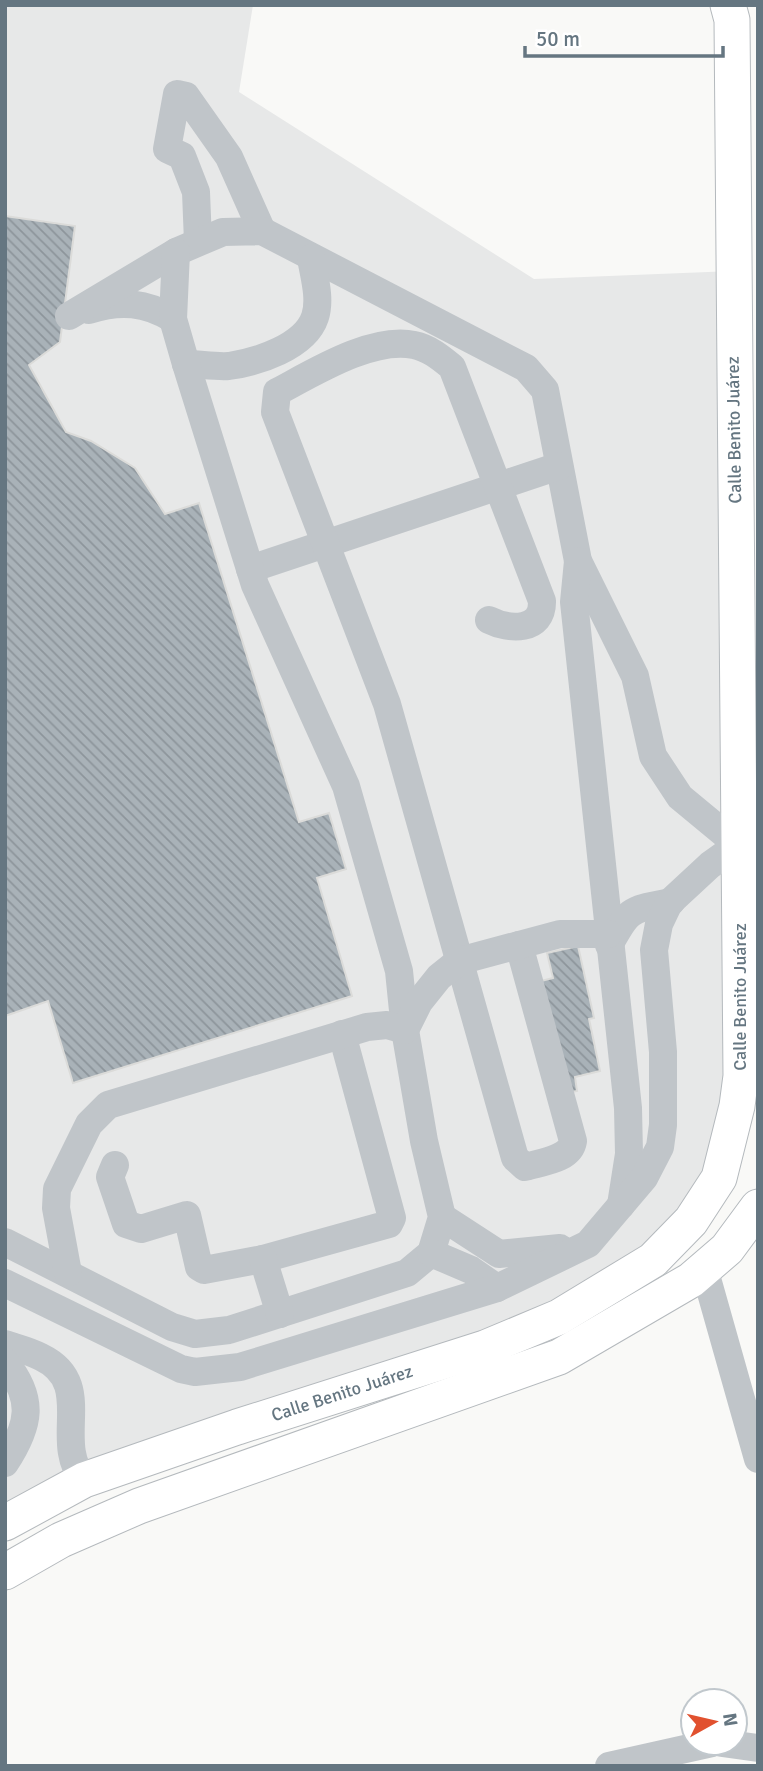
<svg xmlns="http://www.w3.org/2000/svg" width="763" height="1771" font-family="Signika,sans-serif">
<defs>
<pattern id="building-back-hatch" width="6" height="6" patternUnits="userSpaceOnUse" patternTransform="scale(1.75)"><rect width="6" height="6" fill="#a9b2b8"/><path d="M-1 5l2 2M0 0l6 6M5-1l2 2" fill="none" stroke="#8d959b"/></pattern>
</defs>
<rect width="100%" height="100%" fill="#f9f9f7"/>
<polygon fill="#e7e8e8" points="5,5 253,5 239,92 534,279 733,271 741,1076 691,1221 559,1317 5,1523"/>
<g fill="url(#building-back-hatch)" stroke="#dbdbd9" stroke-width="2">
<polygon points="5,216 75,226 60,342 29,365 66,432 91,441 135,468 165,514 199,503 299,822 329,813 346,869 317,878 352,996 73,1083 48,1001 5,1016"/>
<polygon points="578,946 594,1018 589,1019 600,1071 575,1077 577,1091 567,1093 541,981 553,978 547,953"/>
</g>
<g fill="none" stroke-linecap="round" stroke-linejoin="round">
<defs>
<g id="major">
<polyline points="5,1523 84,1480 237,1427 485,1348 559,1317 653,1260 691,1221 719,1178 737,1106 741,1076 732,20 728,5"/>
<polyline points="5,1572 61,1540 139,1506 559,1357 691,1280 727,1249 758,1207"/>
</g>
</defs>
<use href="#major" stroke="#b4b9bd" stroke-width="37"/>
<g stroke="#c0c5c9" stroke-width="28">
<polyline points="198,242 196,192 182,156 167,149 177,94 186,96 229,157 262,231"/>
<path d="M89,310C120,300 146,302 173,319"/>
<polyline points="69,316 176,252 223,232 262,231 526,368 545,390 578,561 635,676 653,756 680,797 738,845"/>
<path d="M186,364C199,364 215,367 229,366C257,362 305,347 315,317C321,299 314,276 311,258"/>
<polyline points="578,561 574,602 628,1108 629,1154 621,1205"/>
<polyline points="250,569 559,466"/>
<path d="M489,620C509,630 543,632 542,601L452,367C441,358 429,348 414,345C372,336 313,373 277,392L275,412L387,704L515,1158L525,1167C541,1162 570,1160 573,1141L519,945"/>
<path d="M609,945C630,908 629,910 671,902"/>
<polyline points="115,1165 110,1177 126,1224 141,1229 187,1215 199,1267 204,1270 263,1259 389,1224 392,1218 342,1034"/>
<polyline points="442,1217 499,1254 560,1248"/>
<polyline points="5,1242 172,1327 195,1334 229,1330 407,1273 431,1253 442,1217 424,1141 405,1030 399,971 346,786 255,585 186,364 173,319 176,252"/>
<polyline points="431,1253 471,1270 497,1288"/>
<polyline points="263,1259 280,1314"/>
<polyline points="704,1268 758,1459"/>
<polyline points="68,1273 56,1208 57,1189 89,1124 108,1105 367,1027 387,1025 405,1030 419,1002 439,977 459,961 560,934 608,934"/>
<polyline points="5,1283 181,1369 195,1372 240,1367 497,1288 588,1244 644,1178 660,1147 663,1125 663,1052 654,950 659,924 669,903 710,865 738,845"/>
<path d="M5,1344C17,1348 30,1351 41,1357C97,1384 51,1440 84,1480"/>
<path d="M5,1362C35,1399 30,1425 5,1463"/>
<polyline points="722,1743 758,1748"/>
<polyline points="609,1766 712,1743"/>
</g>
<use href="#major" stroke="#fff" stroke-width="35"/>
</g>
<g text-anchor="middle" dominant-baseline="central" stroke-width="7" stroke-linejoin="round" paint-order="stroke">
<g font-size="18" fill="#657681" stroke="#fff">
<text transform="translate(734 430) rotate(-91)">Calle Benito Juárez</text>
<text transform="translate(740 997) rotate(-90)">Calle Benito Juárez</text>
<text transform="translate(342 1393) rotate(-18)">Calle Benito Juárez</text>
</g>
</g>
<rect width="763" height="1771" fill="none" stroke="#657681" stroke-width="14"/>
<g transform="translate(714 1722) rotate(82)"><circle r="33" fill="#ffffff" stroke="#c1c8cd" stroke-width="2"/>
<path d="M0-5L12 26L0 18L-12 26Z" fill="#e1512f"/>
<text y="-10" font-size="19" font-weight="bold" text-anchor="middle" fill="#657681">N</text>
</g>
<path d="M525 46v10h198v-10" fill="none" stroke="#657681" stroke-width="3.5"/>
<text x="536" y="46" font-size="21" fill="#657681" stroke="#ffffff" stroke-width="5" paint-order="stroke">50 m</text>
</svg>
